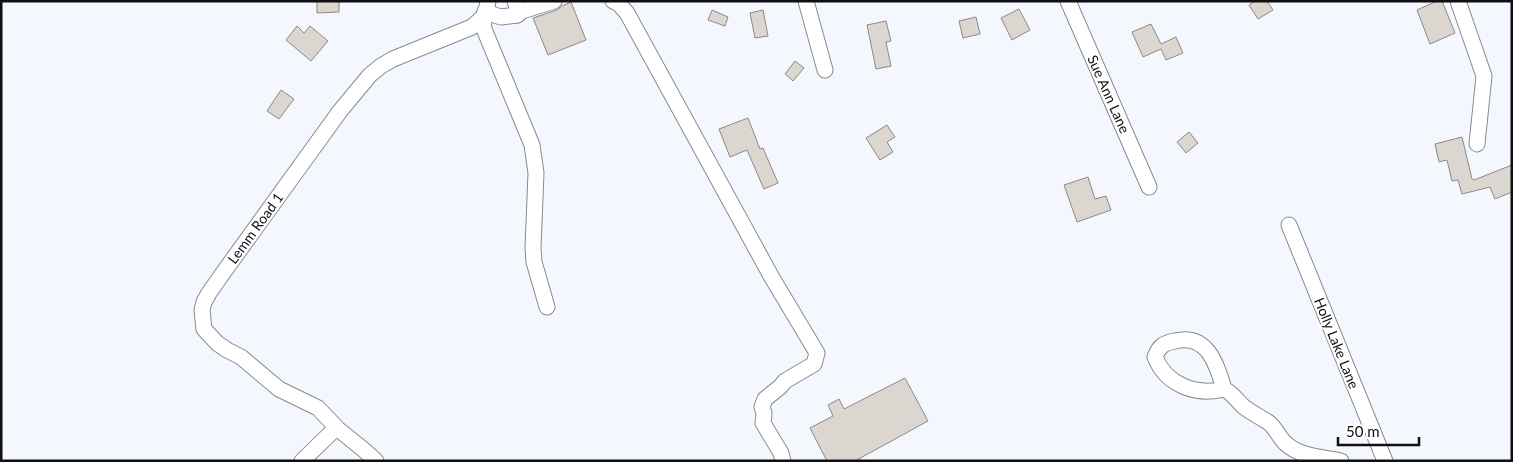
<svg xmlns="http://www.w3.org/2000/svg" width="1513" height="462" font-family="Lato,sans-serif">
<rect width="100%" height="100%" fill="#f5f7fe"/>
<g fill="#dbd6d0" stroke="#8d8983">
<polygon points="317,1 339,1 339,12 317,13"/>
<polygon points="1255,1 1267,1 1273,10 1258,19 1249,5"/>
<polygon points="1437,1 1442,1 1455,33 1430,44 1417,10"/>
<polygon points="571,2 586,40 548,55 533,18 557,10 562,6"/>
<polygon points="1019,9 1030,30 1012,40 1001,18"/>
<polygon points="712,10 728,17 725,26 708,20"/>
<polygon points="763,10 768,36 755,38 750,13"/>
<polygon points="976,17 980,34 963,38 959,21"/>
<polygon points="886,21 891,41 886,42 891,66 876,69 867,25"/>
<polygon points="1151,24 1161,44 1176,37 1183,53 1166,60 1161,49 1143,57 1132,32"/>
<polygon points="297,26 304,33 310,26 328,41 311,61 286,40"/>
<polygon points="795,61 804,68 793,81 785,74"/>
<polygon points="281,90 294,99 279,119 267,111"/>
<polygon points="748,118 760,149 763,148 778,183 764,189 747,150 730,157 719,129"/>
<polygon points="887,125 895,137 887,142 893,152 880,160 866,138"/>
<polygon points="1189,132 1198,143 1186,153 1177,142"/>
<polygon points="1462,137 1472,179 1474,180 1512,165 1512,192 1495,199 1490,187 1462,194 1458,180 1452,181 1447,160 1439,162 1435,144"/>
<polygon points="1088,177 1095,199 1106,196 1111,210 1077,222 1064,185"/>
<polygon points="905,378 928,421 855,461 827,461 810,428 833,416 828,405 839,399 844,409"/>
</g>
<g fill="none" stroke-linecap="round" stroke-linejoin="round">
<defs>
<g id="minor">
<polyline points="613,1 618,3 627,13 771,276 817,353 814,364 785,381 780,387 765,399 762,407 764,413 763,423 781,453 783,461"/>
<polyline points="806,1 825,70"/>
<polyline points="1068,1 1149,187"/>
<polyline points="1458,1 1484,76 1477,144"/>
<polyline points="485,12 501,17 517,15 517,7 515,1"/>
<polyline points="517,15 522,11 554,1"/>
<polyline points="483,17 484,29 532,145 536,173 533,248 534,262 547,307"/>
<polyline points="1289,225 1385,461"/>
<path d="M1224,389C1196,396 1166,385 1155,357C1159,346 1164,343 1175,341C1207,333 1217,364 1224,389C1233,393 1237,401 1244,407C1252,413 1260,417 1268,422C1275,427 1279,437 1285,443C1300,457 1322,457 1341,461"/>
<polyline points="302,461 336,428"/>
<polyline points="376,461 364,450 338,429 318,408 279,389 241,357 227,350 217,343 204,329 202,310 204,302 209,293 223,273 340,111 370,75 381,66 393,59 472,27 483,17 487,7 488,1"/>
</g>
</defs>
<use href="#minor" stroke="#898a91" stroke-width="17"/>
<use href="#minor" stroke="#fff" stroke-width="15"/>
</g>
<g text-anchor="middle" dominant-baseline="central" stroke-width="4" stroke-linejoin="round" paint-order="stroke">
<g font-size="14" fill="#0f0f11" stroke="#fff">
<text transform="translate(1109 94) rotate(66)">Sue Ann Lane</text>
<text transform="translate(255 228) rotate(-54)">Lemm Road 1</text>
<text transform="translate(1337 343) rotate(68)">Holly Lake Lane</text>
</g>
</g>
<rect width="1513" height="462" fill="none" stroke="#0f0f11" stroke-width="5"/>
<path d="M1338 437v8h81v-8" fill="none" stroke="#0f0f11" stroke-width="2.5"/>
<text x="1346" y="437" font-size="15" fill="#0f0f11" stroke="#ffffff" stroke-width="4" paint-order="stroke">50 m</text>
</svg>
